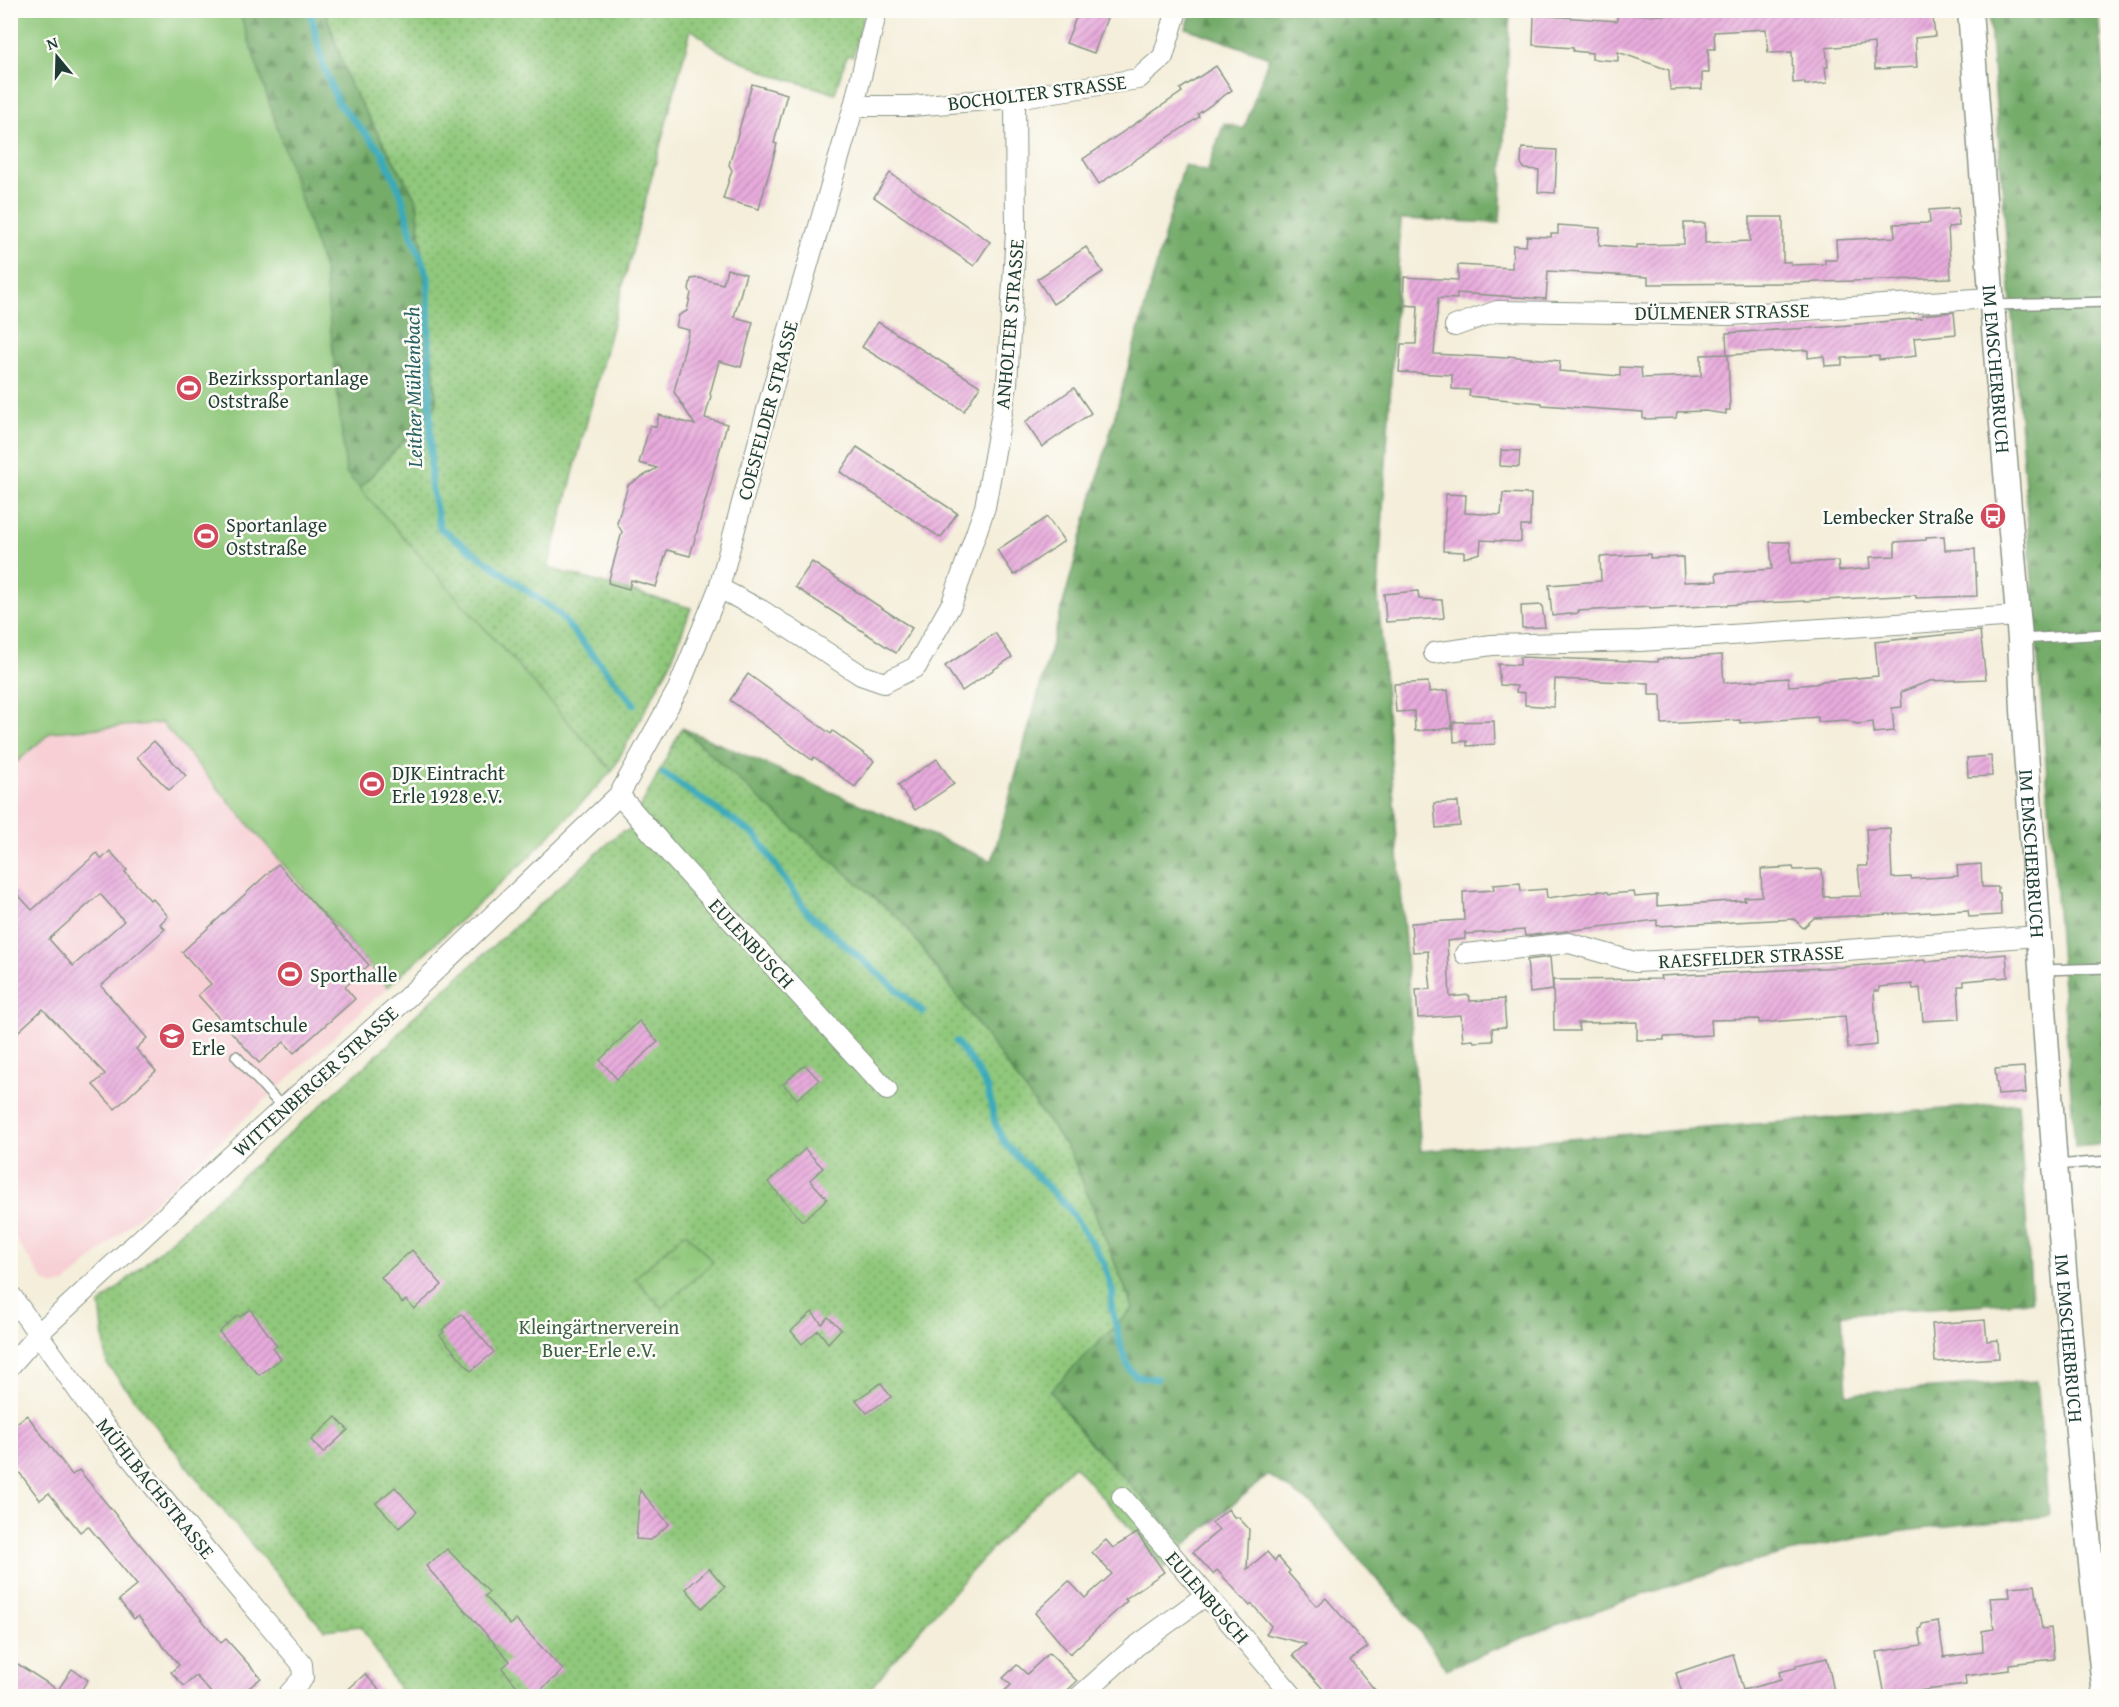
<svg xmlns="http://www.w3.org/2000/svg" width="2119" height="1707" font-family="'Gentium Book Plus',serif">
<defs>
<pattern id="grass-dots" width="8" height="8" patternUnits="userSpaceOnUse" patternTransform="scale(1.5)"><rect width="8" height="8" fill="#90c87b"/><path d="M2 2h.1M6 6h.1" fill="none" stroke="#75a466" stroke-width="1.8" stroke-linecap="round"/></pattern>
<pattern id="forest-firs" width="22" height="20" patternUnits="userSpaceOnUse" patternTransform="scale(1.5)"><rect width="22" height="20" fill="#74ac6b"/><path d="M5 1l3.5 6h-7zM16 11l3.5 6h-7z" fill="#5f8d59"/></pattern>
<pattern id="park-tufts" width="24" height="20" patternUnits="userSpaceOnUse" patternTransform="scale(1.5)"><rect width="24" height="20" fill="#90c87b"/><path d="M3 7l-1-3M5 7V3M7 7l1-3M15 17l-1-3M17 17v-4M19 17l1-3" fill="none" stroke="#75a466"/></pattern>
<pattern id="building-hatch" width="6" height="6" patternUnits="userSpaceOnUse" patternTransform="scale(1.5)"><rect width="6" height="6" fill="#e9acdd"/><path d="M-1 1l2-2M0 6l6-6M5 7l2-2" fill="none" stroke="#bc8db4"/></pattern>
</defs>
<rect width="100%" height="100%" fill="#fdfcf7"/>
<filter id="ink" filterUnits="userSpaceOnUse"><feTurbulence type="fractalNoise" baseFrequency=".0167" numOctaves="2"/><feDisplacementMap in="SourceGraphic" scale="12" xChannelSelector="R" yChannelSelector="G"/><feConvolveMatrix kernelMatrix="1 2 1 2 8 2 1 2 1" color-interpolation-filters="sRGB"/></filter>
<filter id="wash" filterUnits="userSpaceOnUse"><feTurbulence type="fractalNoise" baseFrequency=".008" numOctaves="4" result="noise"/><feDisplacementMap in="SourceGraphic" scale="24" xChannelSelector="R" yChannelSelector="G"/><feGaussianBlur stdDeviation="1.35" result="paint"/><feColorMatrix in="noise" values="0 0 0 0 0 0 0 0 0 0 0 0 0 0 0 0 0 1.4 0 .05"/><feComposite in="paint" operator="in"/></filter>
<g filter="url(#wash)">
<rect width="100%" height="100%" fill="#f4eeda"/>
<polygon fill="#f7cfd4" points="162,723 388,987 65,1284 54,1286 44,1281 11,1233 10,767 51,732"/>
<g fill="url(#grass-dots)" stroke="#588258" stroke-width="1.5">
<polygon points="325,11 865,11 853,56 847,55 835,93 772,75 720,51 691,29 548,568 691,608 671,662 612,771 444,620 344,506 436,405 417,201 349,83"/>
<path d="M682,728L903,922L1071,1153L1133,1308L1085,1437L1186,1544L1165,1568L1074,1465C999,1538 930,1616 864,1696H403L361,1626L324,1630L210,1495L107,1364L100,1304L389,1044L411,1019L622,831H628Z"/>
</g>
<g fill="url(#forest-firs)" stroke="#4a7450" stroke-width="1.5">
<polygon points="239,11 325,11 349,83 417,201 437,405 360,488 346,473 324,270"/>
<path d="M1192,11H1510L1500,223L1401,219L1378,593L1421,1151L2018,1103L2032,1301L1842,1314L1847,1394L2037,1381L2049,1516C1984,1523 1918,1527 1854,1539C1713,1566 1578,1614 1446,1669L1413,1622L1313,1505L1268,1475L1186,1544L1085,1437L1050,1391L1133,1308L1071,1153L903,922L765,804L682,728L992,861L1184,165L1207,172L1224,123L1244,129L1269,57L1186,28Z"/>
<polygon points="1989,11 2099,11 2108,128 2108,1144 2075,1147"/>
</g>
<polygon fill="url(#park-tufts)" stroke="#588258" stroke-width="1.5" points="686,1232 713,1262 662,1308 635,1278"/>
<polygon fill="#90c87b" stroke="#588258" stroke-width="1.5" points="11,10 239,11 324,270 346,473 612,771 529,857 388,987 162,723 51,732 11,767"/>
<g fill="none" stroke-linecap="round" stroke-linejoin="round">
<g stroke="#3baab9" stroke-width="7">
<polyline points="310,10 323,65 338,103 382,152 401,194 411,232 428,277 431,484 440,528 557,612 634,704"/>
<polyline points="663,773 756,836 807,912 923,1012"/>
<polyline points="956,1042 974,1065 988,1090 995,1123 1005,1144 1066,1205 1096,1249 1104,1264 1113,1293 1111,1305 1122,1350 1130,1370 1136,1376 1157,1379"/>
</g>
</g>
<g id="blocks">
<g fill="url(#building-hatch)" fill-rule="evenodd">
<polygon points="1079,10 1110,10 1094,53 1066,43"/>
<polygon points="1697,10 1932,10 1935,36 1915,38 1917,67 1875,69 1874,43 1826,48 1828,67 1825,67 1827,83 1805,85 1805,82 1793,83 1792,52 1768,53 1766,29 1714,32 1715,49 1708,49 1709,73 1702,73 1702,89 1670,90 1669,70 1618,52 1618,61 1592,59 1592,53 1573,51 1573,48 1533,45 1534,15 1617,21 1617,14 1698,16"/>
<polygon points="1216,66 1232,90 1198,114 1199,117 1099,184 1083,159 1182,92 1180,89"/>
<polygon points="752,84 787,94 774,143 777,144 759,209 723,199 732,170 729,165"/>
<polygon points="1522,148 1557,150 1555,193 1538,192 1539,170 1524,169 1521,163"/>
<polygon points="890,173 990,242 974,266 874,197"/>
<polygon points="1958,208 1959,226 1948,227 1951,278 1788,283 1648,284 1648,277 1548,271 1546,299 1457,293 1457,299 1438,298 1434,354 1507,358 1508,356 1560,361 1559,371 1620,376 1620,367 1641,368 1642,378 1701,376 1701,355 1727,354 1726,333 1827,327 1922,318 1922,315 1954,312 1956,334 1914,338 1916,356 1879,360 1879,356 1842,358 1842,365 1825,366 1824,356 1808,358 1808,350 1728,355 1730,410 1726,410 1726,414 1705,411 1677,412 1676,418 1643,419 1643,412 1542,405 1542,403 1469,396 1470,390 1452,389 1452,375 1399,372 1401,344 1416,344 1418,306 1403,305 1404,277 1458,280 1458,265 1512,268 1513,245 1526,246 1527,236 1551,237 1551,234 1558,234 1558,225 1600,228 1599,245 1637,248 1637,245 1684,244 1684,223 1705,223 1705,243 1750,241 1750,217 1783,217 1783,262 1791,262 1791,265 1825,264 1825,260 1837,260 1836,240 1895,237 1894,224 1930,223 1929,210"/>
<polygon points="1086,247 1103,272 1053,304 1037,279"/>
<polygon points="727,269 746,274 734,317 753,322 741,367 719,361 710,394 711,396 705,418 727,424 690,556 667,550 656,587 631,580 629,589 608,583 622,532 617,523 628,485 657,468 639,463 650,425 656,427 659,415 695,425 674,392 689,330 676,327 679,315 687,311 691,293 689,289 691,279 699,278 723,284"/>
<polygon points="878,322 980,386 964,411 862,347"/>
<polygon points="1074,388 1091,413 1042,447 1025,422"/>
<polygon points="857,447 957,513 941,538 840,472"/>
<polygon points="1501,450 1520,451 1519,467 1500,466"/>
<polygon points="1503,493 1531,494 1530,526 1521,526 1521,542 1481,540 1480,553 1464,558 1464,552 1443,551 1446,494 1466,495 1465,513 1501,515"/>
<polygon points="1047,517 1064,541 1014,575 997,550"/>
<polygon points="1944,536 1945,550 1975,549 1977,596 1916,598 1916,595 1650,609 1650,607 1578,611 1579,613 1552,616 1549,585 1601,581 1600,557 1650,554 1650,558 1683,557 1684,582 1717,581 1716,573 1772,569 1770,542 1790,542 1791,563 1838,561 1839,571 1871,568 1870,557 1895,556 1895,542 1926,540 1926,537"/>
<polygon points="812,562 912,628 896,653 795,587"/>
<polygon points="1418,591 1419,599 1442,600 1444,618 1386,622 1384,594"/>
<polygon points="1542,605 1545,627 1522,628 1521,606"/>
<polygon points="1980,631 1986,679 1930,681 1901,692 1902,707 1892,708 1894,731 1874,733 1873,722 1857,724 1846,720 1818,722 1818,717 1740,723 1740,720 1662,724 1661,695 1649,695 1649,683 1555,679 1554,707 1525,705 1525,693 1516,692 1517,686 1500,685 1498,664 1520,665 1520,657 1658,662 1658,659 1722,655 1724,683 1788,678 1789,686 1815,684 1823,681 1878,676 1875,642"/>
<polygon points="995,633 1012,657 962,691 945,666"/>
<polygon points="748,674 831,734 833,731 874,761 855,787 814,757 812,760 730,700"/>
<polygon points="1428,682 1429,692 1448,690 1452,728 1415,731 1414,711 1396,712 1394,684"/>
<polygon points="1494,721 1495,744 1467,746 1467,741 1454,742 1453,722"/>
<polygon points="154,741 186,776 169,790 137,757"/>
<polygon points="1991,756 1992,776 1968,777 1967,758"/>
<polygon points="937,759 954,784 915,810 898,785"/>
<polygon points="1458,802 1460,826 1436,828 1434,803"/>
<polygon points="1890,828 1892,878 1911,877 1911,879 1958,876 1957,866 1981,864 1982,887 1998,887 1998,893 2000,893 2001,915 1969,917 1968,910 1814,918 1803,928 1794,919 1657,926 1657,920 1525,936 1524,930 1465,934 1465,931 1465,939 1447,941 1450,997 1469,995 1470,1001 1504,999 1506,1027 1492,1028 1493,1041 1474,1042 1473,1040 1463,1041 1461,1015 1418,1018 1416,990 1431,989 1429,970 1428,951 1413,952 1411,923 1464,920 1463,892 1494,890 1493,885 1520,883 1521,891 1546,889 1547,898 1599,891 1608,892 1609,894 1634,892 1635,897 1657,895 1657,906 1745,900 1744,897 1762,896 1761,869 1793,867 1794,870 1822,869 1824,897 1861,896 1858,866 1868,866 1866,829"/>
<path d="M110,851L127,870L125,872L150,900L152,898L168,916L160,924L165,929L101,986L147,1038L136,1049L156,1071L115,1109L93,1085L105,1074L43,1009L10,1039V886L32,910L97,853L102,859ZM100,894L124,921L73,966L49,939Z"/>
<polygon points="278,864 369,965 345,987 355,999 294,1053 284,1042 259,1063 198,995 211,984 182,952"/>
<polygon points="2006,954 2008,977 1964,981 1964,986 1958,986 1960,1019 1923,1021 1920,988 1913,989 1912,984 1879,987 1879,991 1874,991 1877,1045 1848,1048 1845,1016 1759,1023 1759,1019 1711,1020 1712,1035 1664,1037 1664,1040 1637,1040 1637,1022 1578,1023 1579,1031 1554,1031 1553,980 1661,979 1660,976 1842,967 1926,960 1926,962"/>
<polygon points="1550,957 1553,990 1530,993 1527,960"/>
<polygon points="639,1021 658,1042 617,1079 600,1060"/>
<polygon points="805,1065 819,1080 797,1099 783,1084"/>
<polygon points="2024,1067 2026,1093 1998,1095 1995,1069"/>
<polygon points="805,1149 823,1168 810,1180 827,1199 802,1221 768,1182"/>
<polygon points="412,1250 442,1285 414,1309 406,1300 402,1303 381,1277"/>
<polygon points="250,1309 277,1346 273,1348 281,1359 259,1375 219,1332 238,1315 240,1317"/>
<polygon points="812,1312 822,1324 828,1317 841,1329 828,1343 818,1330 802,1344 791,1331"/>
<polygon points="461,1314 494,1352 471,1371 440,1335 444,1332 442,1330"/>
<polygon points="1985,1320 1987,1341 1998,1340 1999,1358 1935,1362 1932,1324"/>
<polygon points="881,1383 891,1397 867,1413 856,1400"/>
<polygon points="27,1415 72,1475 79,1470 221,1643 226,1639 261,1678 239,1696 214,1696 196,1676 184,1686 171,1672 179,1665 138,1616 134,1619 119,1600 137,1585 88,1526 80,1532 49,1493 40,1500 10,1460 10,1428"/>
<polygon points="336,1417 348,1430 323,1453 311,1440"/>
<polygon points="395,1487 417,1512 399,1528 376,1503"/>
<polygon points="640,1490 669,1524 651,1540 636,1539"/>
<polygon points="1228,1509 1234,1517 1238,1517 1249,1529 1247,1569 1267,1552 1275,1561 1278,1557 1290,1571 1288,1573 1317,1606 1326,1598 1368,1647 1350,1660 1380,1696 1329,1696 1293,1655 1306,1644 1266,1634 1271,1626 1252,1604 1250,1606 1217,1570 1213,1574 1193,1552 1219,1530 1212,1523"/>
<polygon points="1137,1533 1164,1572 1125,1599 1127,1601 1070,1654 1035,1613 1069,1581 1085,1598 1112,1574 1092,1552 1106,1540 1113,1548"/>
<polygon points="447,1549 489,1592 485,1596 510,1625 516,1620 563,1670 534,1696 525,1696 502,1668 510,1661 426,1566"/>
<polygon points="709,1568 725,1587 702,1608 686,1589"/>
<polygon points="2035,1585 2042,1629 2051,1628 2054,1659 2009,1664 2009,1670 1965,1676 1966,1685 1918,1691 1919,1696 1885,1696 1877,1652 1922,1645 1919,1629 1922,1628 1922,1624 1938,1621 1944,1657 1983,1652 1982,1631 1994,1629 1990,1598 2010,1597 2009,1587"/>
<polygon points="1049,1653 1077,1681 1062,1696 999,1696 1011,1685 1003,1678 1017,1665 1027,1674"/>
<polygon points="1733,1654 1743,1690 1781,1680 1779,1672 1796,1668 1796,1665 1827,1658 1835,1696 1683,1696 1676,1673"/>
<polygon points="10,1659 58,1690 72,1669 88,1680 77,1696 10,1696"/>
<polygon points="365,1674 385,1696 341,1696"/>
</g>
</g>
</g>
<g filter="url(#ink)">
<use href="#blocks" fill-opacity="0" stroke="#8a9687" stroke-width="1.5"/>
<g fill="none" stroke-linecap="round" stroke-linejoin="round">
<defs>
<g id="service">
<polyline points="1994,305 2108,302"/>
<polyline points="2020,639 2108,634"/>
<polyline points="2043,970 2108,968"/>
<polyline points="236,1056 283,1108"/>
<polyline points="2055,1165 2108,1161"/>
</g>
<g id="minor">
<polyline points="854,106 910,106 1015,98 1138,79 1163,57 1177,10"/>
<polyline points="1455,326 1497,311 1730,315 1991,298"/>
<polyline points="719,588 761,610 861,675 884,683 916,667 952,603 985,507 1007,384 1016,232 1015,98"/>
<polyline points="1434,653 1492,645 1640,641 2018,616"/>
<polyline points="619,795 673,857 887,1090"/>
<polyline points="1465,954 1569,943 1635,962 1791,954 2039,936"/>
<polyline points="10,1294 89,1406 189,1530 302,1664 303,1678 287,1696"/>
<polyline points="10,1366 39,1333 283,1108 395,1009 619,795 678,689 719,588 787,336 854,106 877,10"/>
<polyline points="1122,1497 1293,1696"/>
<polyline points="1080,1696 1135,1647 1206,1595"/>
</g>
<g id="tertiary">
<path id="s1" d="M1970,10L1992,305L2020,639L2023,710L2055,1165L2082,1478L2105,1696"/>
</g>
</defs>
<use href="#service" stroke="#8a9687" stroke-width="12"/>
<use href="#minor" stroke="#8a9687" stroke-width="22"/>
<use href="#tertiary" stroke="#8a9687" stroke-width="27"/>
<use href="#service" stroke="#fff" stroke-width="9"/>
<use href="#minor" stroke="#fff" stroke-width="20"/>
<use href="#tertiary" stroke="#fff" stroke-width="24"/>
</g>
</g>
<defs>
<symbol id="stadium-disc" viewBox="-11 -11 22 22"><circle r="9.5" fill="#d1495b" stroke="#fdfcf7"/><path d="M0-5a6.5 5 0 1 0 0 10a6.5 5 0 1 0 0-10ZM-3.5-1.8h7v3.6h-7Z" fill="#fff"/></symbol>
<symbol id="bus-disc" viewBox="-11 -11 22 22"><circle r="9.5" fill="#d1495b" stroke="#fdfcf7"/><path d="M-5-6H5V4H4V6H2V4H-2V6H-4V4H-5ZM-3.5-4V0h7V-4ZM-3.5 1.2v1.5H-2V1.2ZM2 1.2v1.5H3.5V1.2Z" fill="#fff"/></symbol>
<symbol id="school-disc" viewBox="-11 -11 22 22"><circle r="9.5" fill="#d1495b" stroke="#fdfcf7"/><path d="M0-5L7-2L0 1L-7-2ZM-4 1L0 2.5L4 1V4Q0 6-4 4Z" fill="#fff"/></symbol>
</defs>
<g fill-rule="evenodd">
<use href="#stadium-disc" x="174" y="373" width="30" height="30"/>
<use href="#bus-disc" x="1978" y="501" width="30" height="30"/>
<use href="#stadium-disc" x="191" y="521" width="30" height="30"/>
<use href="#stadium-disc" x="357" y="769" width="30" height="30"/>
<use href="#stadium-disc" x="275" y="959" width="30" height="30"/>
<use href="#school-disc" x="157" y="1021" width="30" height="30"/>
</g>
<g text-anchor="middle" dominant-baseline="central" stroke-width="5" stroke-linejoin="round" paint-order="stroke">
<g font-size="20" fill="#1f3d34" stroke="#fdfcf7">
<text transform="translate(1037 92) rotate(-7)">BOCHOLTER STRASSE</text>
<text transform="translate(1722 311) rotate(-1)">DÜLMENER STRASSE</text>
<text transform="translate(1009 324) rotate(-85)">ANHOLTER STRASSE</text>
<text stroke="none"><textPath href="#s1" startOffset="360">IM EMSCHERBRUCH</textPath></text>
<text transform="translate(767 410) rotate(-75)">COESFELDER STRASSE</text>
<text stroke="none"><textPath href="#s1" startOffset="846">IM EMSCHERBRUCH</textPath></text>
<text transform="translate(752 943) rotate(47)">EULENBUSCH</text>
<text transform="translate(1751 956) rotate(-3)">RAESFELDER STRASSE</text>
<text transform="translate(315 1081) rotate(-42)">WITTENBERGER STRASSE</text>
<text stroke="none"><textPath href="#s1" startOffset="1332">IM EMSCHERBRUCH</textPath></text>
<text transform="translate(156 1488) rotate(51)">MÜHLBACHSTRASSE</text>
<text transform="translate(1208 1597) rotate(49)">EULENBUSCH</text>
</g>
<g font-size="20" fill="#1f3d34" stroke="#fdfcf7" text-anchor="start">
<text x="208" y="377">Bezirkssportanlage<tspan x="208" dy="23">Oststraße</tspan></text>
<text x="1974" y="516" text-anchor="end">Lembecker Straße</text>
<text x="226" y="524">Sportanlage<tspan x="226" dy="23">Oststraße</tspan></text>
<text x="392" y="772">DJK Eintracht<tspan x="392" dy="23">Erle 1928 e.V.</tspan></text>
<text x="310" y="974">Sporthalle</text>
<text x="192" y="1024">Gesamtschule<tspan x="192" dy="23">Erle</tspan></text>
</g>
<g font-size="20" fill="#3b6046" stroke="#fdfcf7">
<text x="599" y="1326">Kleingärtnerverein<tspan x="599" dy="23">Buer-Erle e.V.</tspan></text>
</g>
<g font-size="21" font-style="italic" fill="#296363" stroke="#fdfcf7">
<text transform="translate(413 387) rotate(-91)">Leither Mühlenbach</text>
</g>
</g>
<rect width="2119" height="1707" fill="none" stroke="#fdfcf7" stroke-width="36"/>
<g transform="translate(57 57) rotate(341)" stroke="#fdfcf7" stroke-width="4.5" paint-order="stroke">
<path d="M0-4.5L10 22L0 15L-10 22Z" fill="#1f3d34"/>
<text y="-9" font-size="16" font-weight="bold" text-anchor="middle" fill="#1f3d34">N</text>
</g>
</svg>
